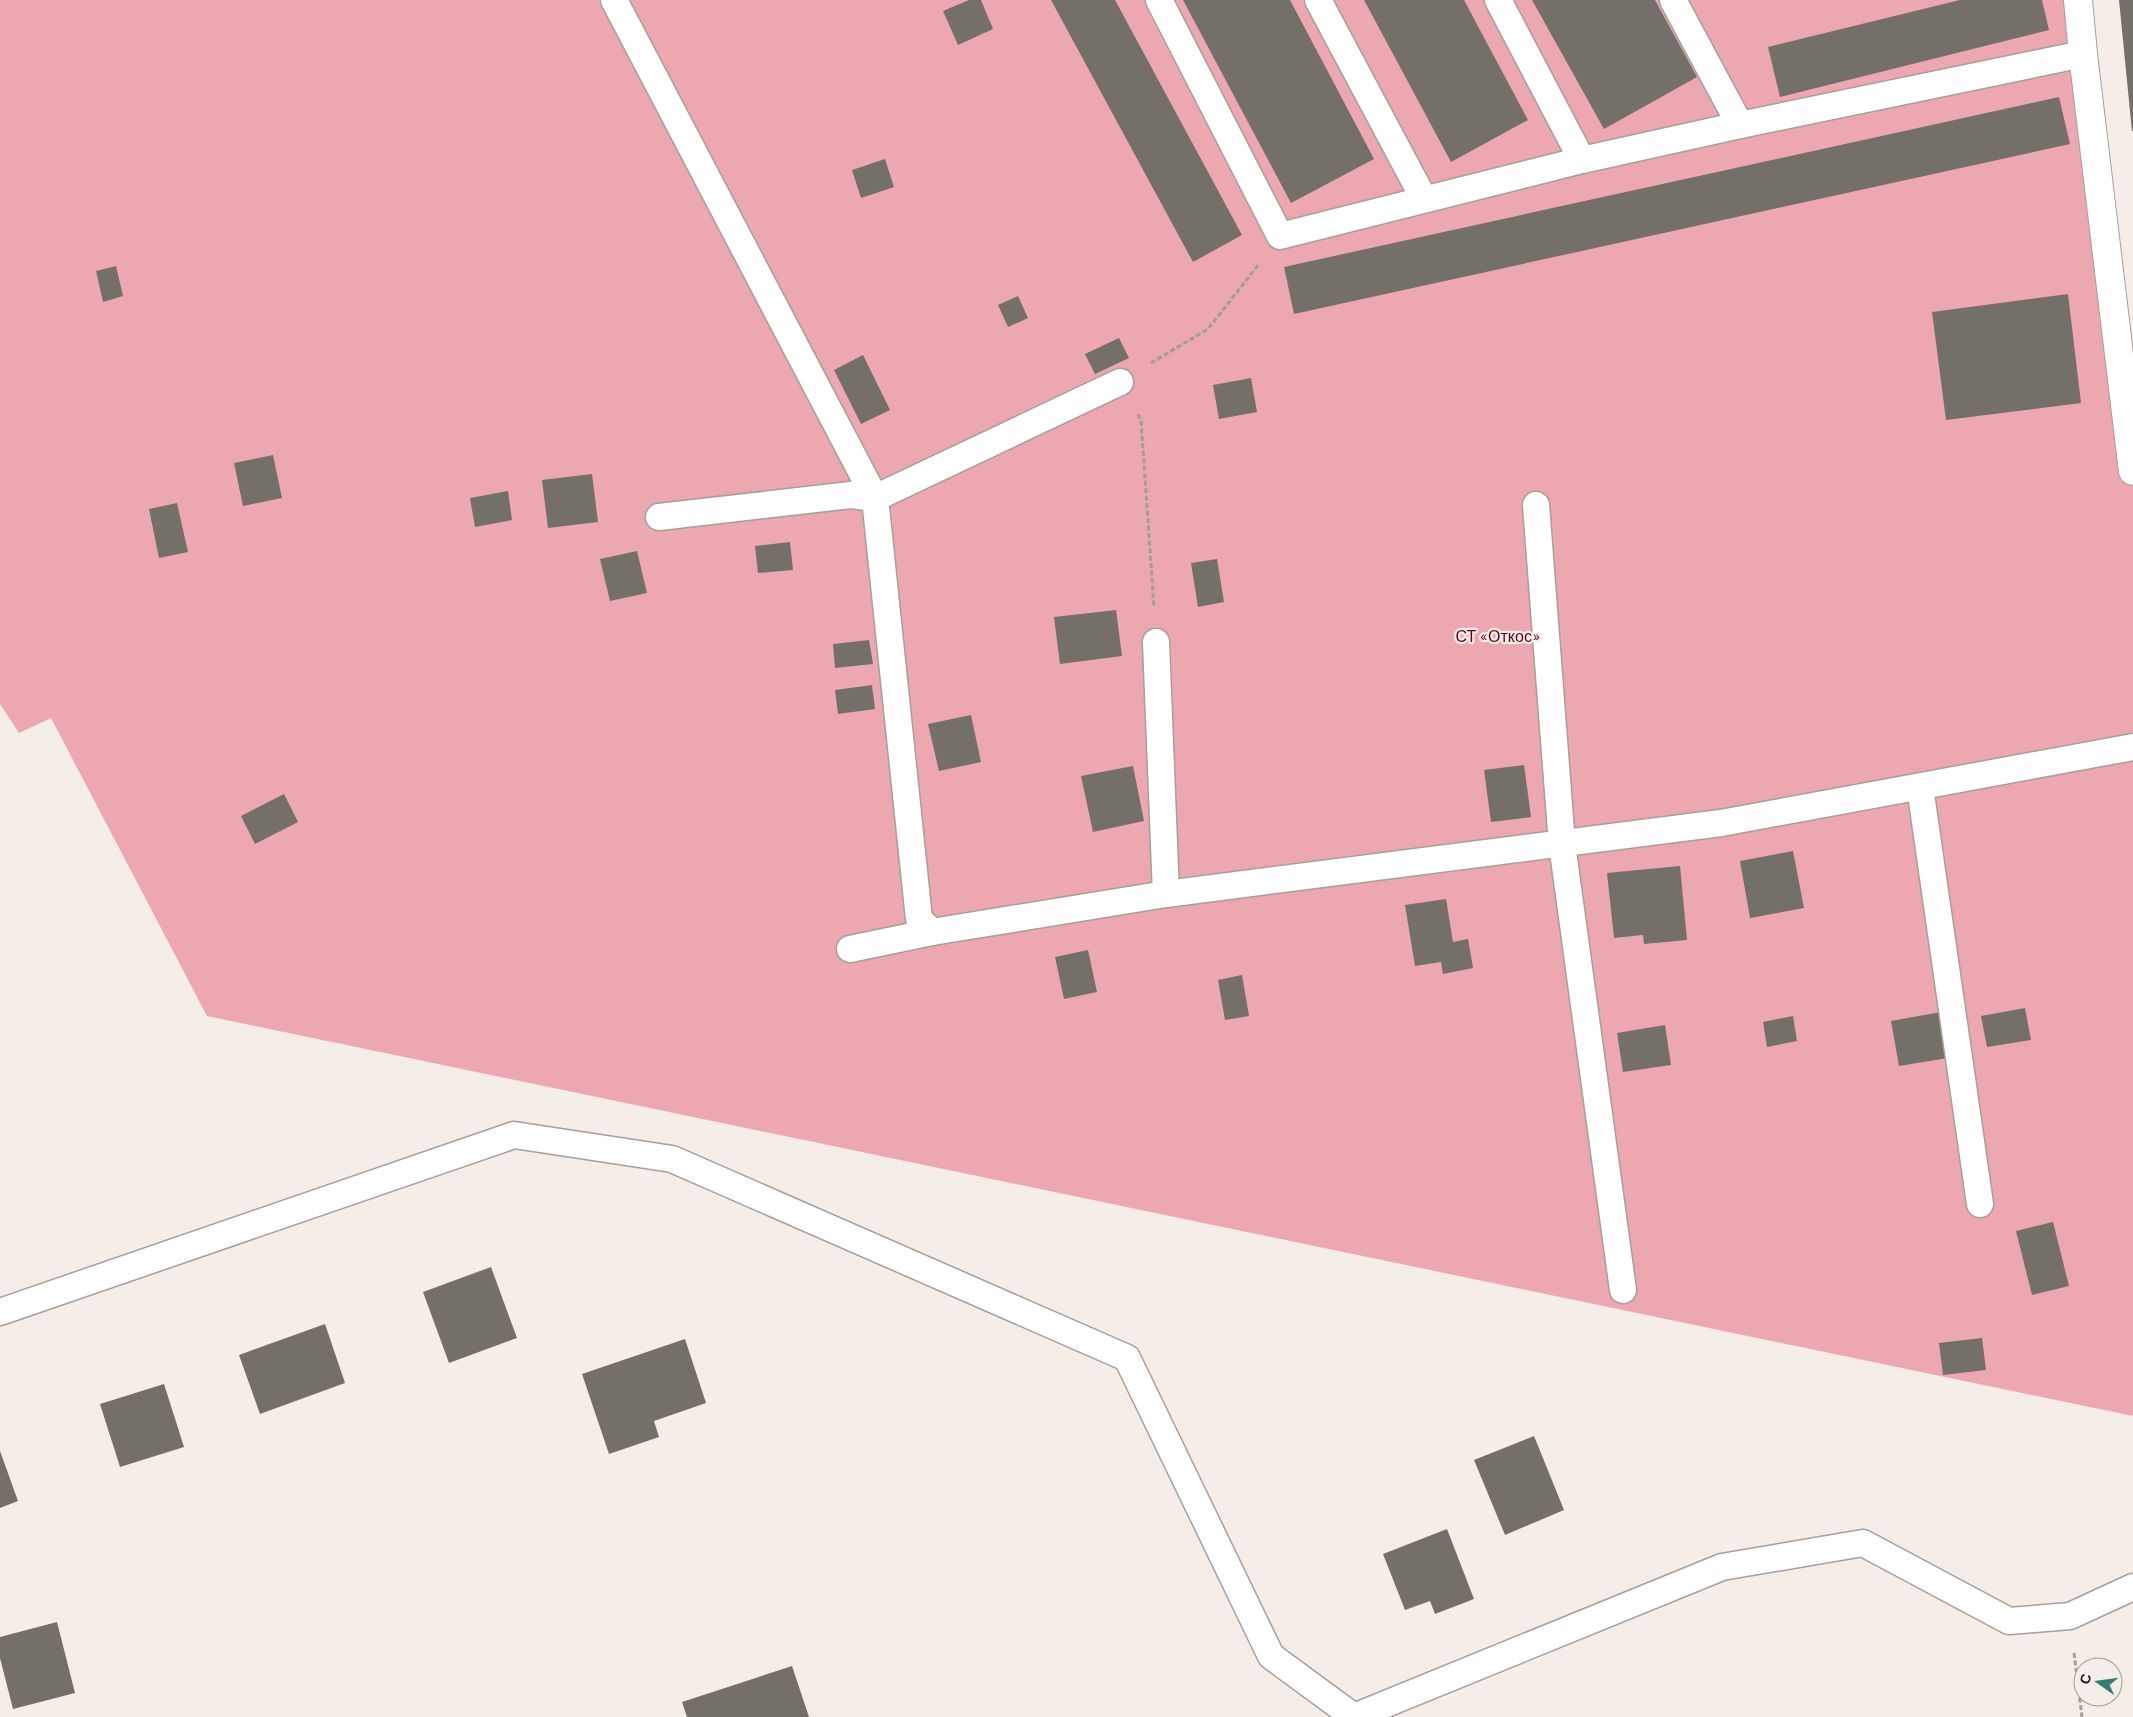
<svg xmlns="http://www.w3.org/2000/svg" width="2133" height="1717" font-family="Barlow,sans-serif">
<rect width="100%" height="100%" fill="#f5ede7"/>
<polygon fill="#eca7b0" points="0,0 2065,0 2133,388 2133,1416 207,1016 51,718 19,733 0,704"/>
<g fill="#747069">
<polygon points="969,0 981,0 993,29 958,45 943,11"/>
<polygon points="1051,0 1115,0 1242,235 1193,262"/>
<polygon points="1183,0 1290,0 1374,159 1291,203"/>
<polygon points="1364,0 1464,0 1528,120 1451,162"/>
<polygon points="1532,0 1655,0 1697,77 1604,129"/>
<polygon points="1960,0 2042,0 2049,30 1780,97 1768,47"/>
<polygon points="2119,0 2133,0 2133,131 2132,131"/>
<polygon points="2059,97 2070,144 1294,314 1284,267"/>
<polygon points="885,159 894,187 861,198 852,170"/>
<polygon points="116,266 123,296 103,302 96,271"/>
<polygon points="2068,294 2081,403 1946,420 1932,312"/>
<polygon points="1018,296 1028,318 1008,327 998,305"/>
<polygon points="1119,338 1129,358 1095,374 1085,354"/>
<polygon points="863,355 890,410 861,424 834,370"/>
<polygon points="1251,378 1257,412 1219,419 1213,385"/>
<polygon points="273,455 282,498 243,506 234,463"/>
<polygon points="592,474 598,522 548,528 542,480"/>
<polygon points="508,491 512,520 475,527 470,498"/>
<polygon points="177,503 188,552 159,558 149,509"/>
<polygon points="790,542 793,570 758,573 755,546"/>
<polygon points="637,551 647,593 610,601 600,559"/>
<polygon points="1217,559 1224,602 1198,607 1191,563"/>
<polygon points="1116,610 1122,656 1060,664 1054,617"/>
<polygon points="869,640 873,664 835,668 833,644"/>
<polygon points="872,685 875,709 838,714 835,690"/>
<polygon points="971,715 981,762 939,771 928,724"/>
<polygon points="1524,765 1531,817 1491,822 1484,770"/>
<polygon points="1133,766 1144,821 1093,832 1081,776"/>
<polygon points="284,794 298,822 255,844 241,816"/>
<polygon points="1793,851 1804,908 1750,918 1740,861"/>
<polygon points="1680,866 1687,940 1644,944 1643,935 1614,938 1607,873"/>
<polygon points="1446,899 1453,942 1468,939 1473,968 1443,974 1441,962 1415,966 1405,905"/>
<polygon points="1088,950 1097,992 1064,999 1055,957"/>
<polygon points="1242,975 1249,1016 1225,1020 1218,980"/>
<polygon points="2025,1008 2031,1040 1987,1047 1981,1016"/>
<polygon points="1941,1012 1948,1058 1899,1066 1891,1021"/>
<polygon points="1793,1016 1797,1041 1767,1047 1763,1022"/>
<polygon points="1665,1025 1671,1065 1623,1072 1617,1033"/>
<polygon points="2053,1222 2069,1286 2032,1295 2016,1231"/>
<polygon points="491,1267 517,1338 449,1363 423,1292"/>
<polygon points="325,1324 345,1383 260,1414 239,1355"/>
<polygon points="1982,1338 1986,1370 1943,1375 1939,1343"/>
<polygon points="685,1339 706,1403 654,1421 659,1437 609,1454 582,1374"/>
<polygon points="164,1384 184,1447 120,1467 100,1404"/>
<polygon points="1534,1436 1564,1510 1505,1535 1474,1460"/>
<polygon points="0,1451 18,1501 0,1508"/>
<polygon points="1447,1529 1474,1599 1435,1614 1430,1601 1405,1610 1383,1554"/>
<polygon points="57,1622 75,1693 13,1709 0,1658 0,1637"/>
<polygon points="792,1666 809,1717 687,1717 682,1702"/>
</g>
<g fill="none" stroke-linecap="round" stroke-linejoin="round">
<defs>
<g id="lane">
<polyline points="614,0 875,498 919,919 932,932 1166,894 1721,823 2133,747"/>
<polyline points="1159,0 1280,236 1582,160 1740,125 2083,54"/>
<polyline points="1318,0 1424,199"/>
<polyline points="1498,0 1582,160"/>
<polyline points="1673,0 1740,125"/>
<polyline points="1536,505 1562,844 1623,1290"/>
<polyline points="659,517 851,495 875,498 1120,382"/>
<polyline points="1156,642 1166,894"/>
<polyline points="1920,787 1980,1204"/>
<polyline points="850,949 932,932"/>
<polyline points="0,1312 514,1135 672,1159 1127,1358 1271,1656 1354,1717 1722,1567 1863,1543 2009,1621 2070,1616 2133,1587"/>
</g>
<polyline id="street" points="2078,0 2083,54 2133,471"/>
</defs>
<use href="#lane" stroke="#a69f9a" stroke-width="29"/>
<use href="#street" stroke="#a69f9a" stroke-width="30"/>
<g stroke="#a29d98" stroke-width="3" stroke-dasharray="5 2.5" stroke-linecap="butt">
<polyline points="1151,363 1208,329 1259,264"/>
<polyline points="1138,414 1141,421 1154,607"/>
<polyline points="2074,1653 2082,1717"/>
</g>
<use href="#lane" stroke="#fff" stroke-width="26"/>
<use href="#street" stroke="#fff" stroke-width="28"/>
</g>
<g text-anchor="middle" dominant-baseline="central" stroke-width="4.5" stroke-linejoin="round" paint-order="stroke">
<g font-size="16" fill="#5b001f" stroke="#f5ede7">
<text x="1498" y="635">СТ «Откос»</text>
</g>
</g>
<g transform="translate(2098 1682) rotate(284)"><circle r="24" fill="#f5ede7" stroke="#9f9a95"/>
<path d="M0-4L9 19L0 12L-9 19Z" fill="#347b71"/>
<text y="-8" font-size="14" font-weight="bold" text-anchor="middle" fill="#1f1d1b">С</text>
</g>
</svg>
